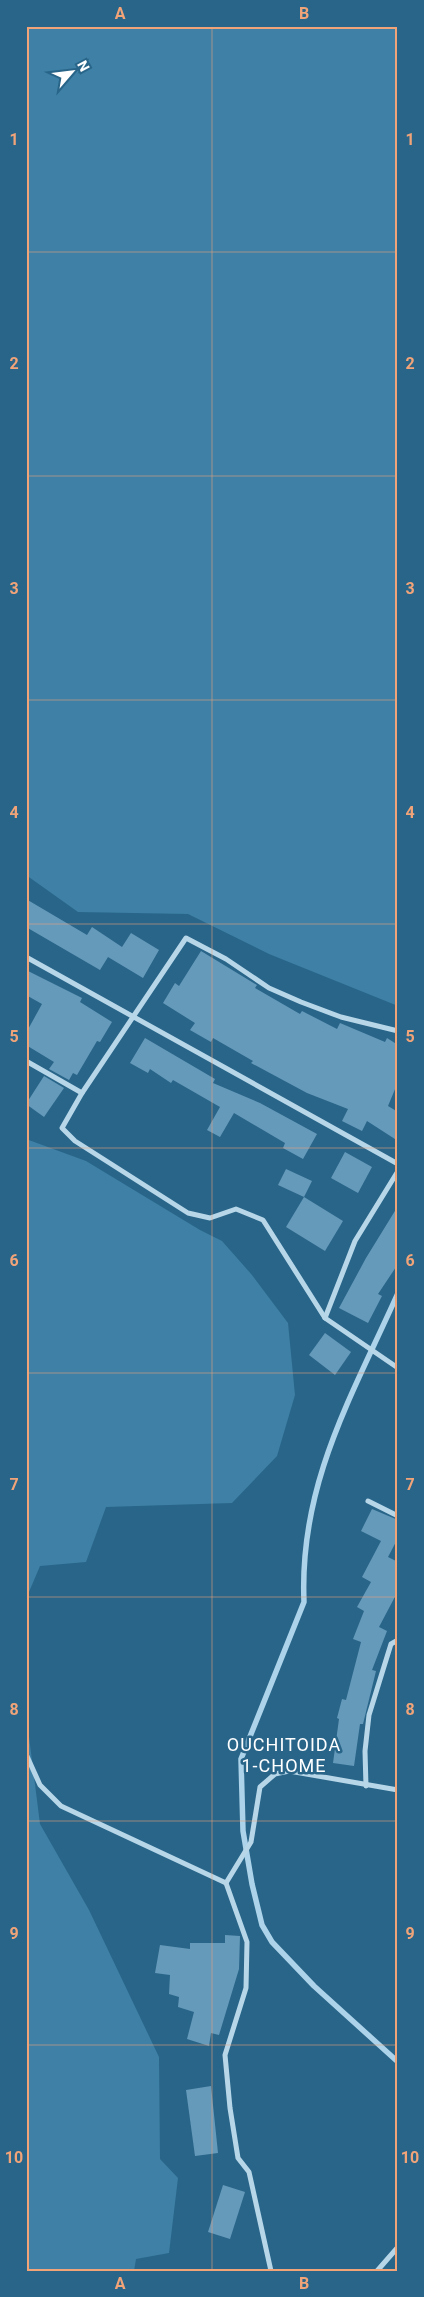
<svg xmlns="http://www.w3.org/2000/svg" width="424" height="2297" font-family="Roboto,sans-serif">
<rect width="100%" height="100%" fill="#296589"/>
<g fill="#3e80a6">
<polygon points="26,26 398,26 398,1006 269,954 188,914 78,912 26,875"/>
<polygon points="26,1139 86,1161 200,1230 222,1241 252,1275 288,1323 295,1395 277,1456 232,1503 106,1507 86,1562 40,1566 26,1599"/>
<polygon points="26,1713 40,1824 89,1910 159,2057 160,2159 178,2178 169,2253 136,2259 134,2271 26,2271"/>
</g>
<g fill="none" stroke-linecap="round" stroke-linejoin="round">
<path stroke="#acd3e9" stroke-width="5.5" d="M398,1293C352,1396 299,1484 304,1602L241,1759L243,1831L252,1884L262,1925L272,1942L314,1986L398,2062"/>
</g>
<g fill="#659aba">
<polygon points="26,899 87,935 92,927 122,947 131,933 159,950 143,978 108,957 100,970 26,927"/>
<polygon points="201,951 257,985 255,988 300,1014 302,1011 337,1029 340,1023 385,1042 387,1038 398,1045 398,1082 388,1106 398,1112 398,1141 367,1121 362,1131 342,1121 348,1109 307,1093 251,1063 253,1061 213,1038 211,1042 190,1030 195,1023 163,1003 175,983 179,986"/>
<polygon points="26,970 82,998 80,1002 112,1022 100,1042 97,1041 77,1075 73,1073 69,1080 49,1069 54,1062 26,1045 26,1033 42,1004 26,995"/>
<polygon points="145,1038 215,1079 213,1083 260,1103 317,1134 303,1159 283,1148 285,1143 234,1113 220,1137 207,1130 220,1107 173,1080 171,1083 150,1069 148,1073 130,1063"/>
<polygon points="44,1076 64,1088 44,1117 26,1104"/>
<polygon points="345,1152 372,1167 358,1193 331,1178"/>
<polygon points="286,1169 312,1181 304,1197 278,1185"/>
<polygon points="304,1197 343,1221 325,1251 286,1227"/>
<polygon points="398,1206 398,1264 378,1294 382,1296 368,1323 339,1308 366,1258"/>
<polygon points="325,1333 351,1352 335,1375 309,1355"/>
<polygon points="372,1509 398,1520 398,1538 388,1557 398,1562 398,1591 379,1627 387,1631 372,1670 376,1671 363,1724 360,1724 354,1766 333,1763 339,1719 337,1718 342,1699 346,1700 361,1642 353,1639 364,1611 357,1607 371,1582 362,1577 381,1541 361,1531"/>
<polygon points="225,1935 240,1936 239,1969 219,2035 211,2033 209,2046 187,2039 194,2012 178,2007 179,1997 169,1994 170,1975 155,1973 160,1945 190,1949 190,1943 225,1943"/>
<polygon points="211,2086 218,2153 195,2156 186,2090"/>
<polygon points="223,2185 245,2192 230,2239 208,2232"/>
</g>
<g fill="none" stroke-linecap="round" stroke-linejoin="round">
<g stroke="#b7d7e9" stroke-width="5">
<polyline points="26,957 398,1164"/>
<polyline points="398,1031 341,1017 301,1002 269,988 226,959 186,938 82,1093 62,1128 75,1141 188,1213 210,1218 236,1209 263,1220 325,1318 398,1368"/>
<polyline points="26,1061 82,1093"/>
<polyline points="325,1318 355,1241 398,1171"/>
<polyline points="368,1501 398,1516"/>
<polyline points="26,1754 40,1785 61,1806 226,1883 247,1942 246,1988 225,2055 230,2108 238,2158 249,2172 271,2271"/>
<polyline points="366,1786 365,1751 369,1715 391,1644 398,1640"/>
<polyline points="226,1883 251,1842 260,1787 275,1774 289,1771 398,1790"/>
<polyline points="377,2271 398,2247"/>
</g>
</g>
<path fill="none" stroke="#f2a479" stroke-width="1" stroke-opacity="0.55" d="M212,26V2271M26,252H398M26,476H398M26,700H398M26,924H398M26,1148H398M26,1373H398M26,1597H398M26,1821H398M26,2045H398"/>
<g text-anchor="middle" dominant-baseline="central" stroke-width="5" stroke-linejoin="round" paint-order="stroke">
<g font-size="18" letter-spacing="1" fill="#fff" stroke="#296589">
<text x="284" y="1744">OUCHITOIDA<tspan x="284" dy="21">1-CHOME</tspan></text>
</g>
</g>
<rect width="424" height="2297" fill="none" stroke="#296589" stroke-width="55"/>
<g transform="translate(72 72) rotate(62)" stroke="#296589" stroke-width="4" paint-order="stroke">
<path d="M0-4L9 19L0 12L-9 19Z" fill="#ffffff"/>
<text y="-8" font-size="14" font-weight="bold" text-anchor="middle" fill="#ffffff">N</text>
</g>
<rect x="28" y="28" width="368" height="2242" fill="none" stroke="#f2a479" stroke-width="2"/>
<g font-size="16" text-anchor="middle" font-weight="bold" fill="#f2a479">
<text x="120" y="19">A</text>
<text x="304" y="19">B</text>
<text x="14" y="145">1</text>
<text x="410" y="145">1</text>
<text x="14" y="369">2</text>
<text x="410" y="369">2</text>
<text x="14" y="594">3</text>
<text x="410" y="594">3</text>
<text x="14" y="818">4</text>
<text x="410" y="818">4</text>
<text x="14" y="1042">5</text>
<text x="410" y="1042">5</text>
<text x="14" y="1266">6</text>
<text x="410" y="1266">6</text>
<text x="14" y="1490">7</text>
<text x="410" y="1490">7</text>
<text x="14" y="1715">8</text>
<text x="410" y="1715">8</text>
<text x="14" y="1939">9</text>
<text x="410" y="1939">9</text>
<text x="14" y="2163">10</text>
<text x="410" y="2163">10</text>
<text x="120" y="2289">A</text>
<text x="304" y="2289">B</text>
</g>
</svg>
